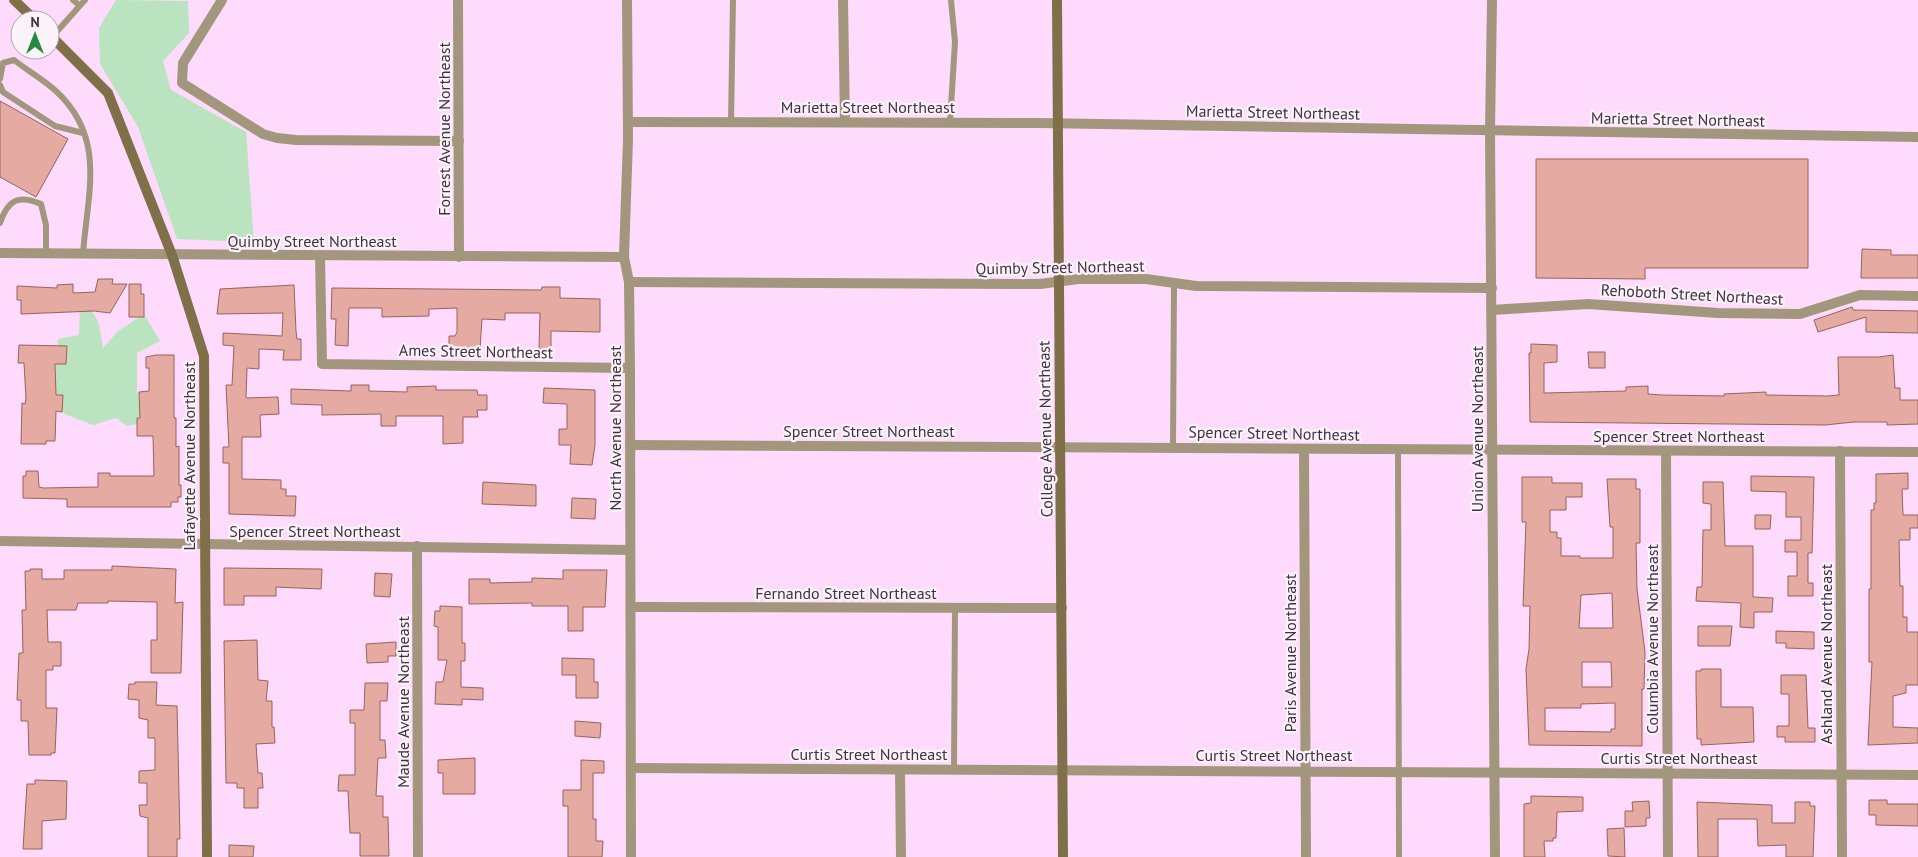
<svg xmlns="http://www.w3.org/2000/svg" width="1918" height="857" font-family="'PT Sans',sans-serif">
<rect width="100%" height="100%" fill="#fedbfc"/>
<g fill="#bae4bf">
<polygon points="116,0 188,1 189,33 163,61 171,90 246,132 254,242 177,239 138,127 100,64 99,28"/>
<path d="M80,302C101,316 99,325 103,348L118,331L144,314L160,341L137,353V393L165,405L167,418L127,426L116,418L93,425L67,415L45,403L54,384L58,339L79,335Z"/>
</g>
<g fill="#e5aaa2" stroke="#98635b" fill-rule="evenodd">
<polygon points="0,101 68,139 36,197 0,177"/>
<polygon points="1536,159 1808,159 1808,268 1645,268 1645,279 1536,278"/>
<polygon points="1862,249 1891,250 1891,255 1918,255 1918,278 1861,278"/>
<polygon points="98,279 113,279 112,284 127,284 110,313 94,311 21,314 21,300 17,300 17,286 57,288 57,285 73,284 73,293 95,292"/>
<polygon points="129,284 141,284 141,294 144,294 144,317 129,317"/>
<polygon points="294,285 296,331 297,339 301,339 301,360 283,360 284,350 259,349 259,369 247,368 246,398 278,397 279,414 260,415 261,437 242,437 242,479 281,480 281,489 286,489 286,496 296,496 295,516 229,514 229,463 223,463 223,447 229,447 226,385 232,385 234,346 223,345 223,333 282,336 283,313 217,314 220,289"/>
<polygon points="542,287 560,287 560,298 600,299 600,332 551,331 551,349 539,349 540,313 505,313 505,320 482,319 480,349 449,348 449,336 455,336 457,332 457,308 429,309 429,316 382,317 382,308 349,308 348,346 335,345 336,319 331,319 332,288 541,290"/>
<polygon points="1852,307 1853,310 1918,311 1918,333 1866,332 1866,317 1818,332 1814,320"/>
<polygon points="1531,344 1557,345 1557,362 1544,363 1544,393 1626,391 1626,387 1648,386 1648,394 1662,395 1724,396 1724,394 1766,392 1766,395 1828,396 1839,395 1838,357 1879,357 1893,355 1895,388 1900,388 1900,400 1918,400 1918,424 1887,425 1887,422 1854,422 1825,425 1530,422 1529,353 1531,353"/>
<polygon points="19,345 67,346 66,364 55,364 56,395 63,395 62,412 56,411 55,441 46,441 46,444 21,444 22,403 25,404 26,398 24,363 18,363"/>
<polygon points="1588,352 1605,352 1605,368 1589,368"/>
<polygon points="156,355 174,355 174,418 176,418 176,447 179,446 179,485 181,485 181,497 178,497 178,502 171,502 171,507 67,507 67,499 23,498 23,476 26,476 26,471 38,471 39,487 43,488 98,487 98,473 110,473 110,476 154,476 153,436 137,436 137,418 140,418 139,392 149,391 149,368 146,368 146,357"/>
<polygon points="351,385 369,385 369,391 407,392 407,387 436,386 436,390 477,390 478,395 487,395 487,410 477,410 478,417 463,417 463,443 443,444 443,416 396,416 396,426 381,426 381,414 322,415 322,405 291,404 291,389 351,391"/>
<polygon points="544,388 595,390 595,445 592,465 570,464 571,445 559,445 559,429 567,429 567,404 543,403"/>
<polygon points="1908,473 1908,489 1902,489 1903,515 1918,515 1918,528 1910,528 1910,540 1899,540 1900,586 1903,586 1903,617 1907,617 1907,632 1918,632 1918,685 1906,685 1906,693 1893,696 1893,727 1918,728 1918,743 1868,745 1872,662 1869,662 1869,589 1871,589 1871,510 1874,510 1874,503 1876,503 1876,474"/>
<polygon points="1751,476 1814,477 1812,553 1808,553 1808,583 1813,583 1813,596 1788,596 1788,576 1797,576 1797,552 1785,552 1785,540 1801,540 1801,517 1786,517 1786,492 1751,491"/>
<path d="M1522,477H1552V483H1582V497H1566V510H1550V532H1557V538H1561V556H1580V558H1613V527H1610L1607,479H1636V489H1640V543H1636L1637,589L1645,652L1644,689H1642V746L1529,745L1526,669L1529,649L1530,606H1523L1526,522H1522ZM1612,593L1613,628H1579L1581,595ZM1582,662H1611L1612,687H1582ZM1615,703V729H1611V732L1545,731V708H1581V704Z"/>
<polygon points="483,482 536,485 536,506 482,504"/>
<polygon points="1703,482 1723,482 1725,546 1753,546 1753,597 1773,598 1772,612 1754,612 1754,628 1740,627 1741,603 1696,601 1697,587 1702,587 1703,530 1711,530 1711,504 1703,503"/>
<polygon points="572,498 596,499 595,519 571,518"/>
<polygon points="1755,515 1771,515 1770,529 1755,529"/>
<polygon points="112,566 176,569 175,603 183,602 181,673 151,673 151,640 157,640 157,602 108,601 108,603 78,603 76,610 47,610 48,642 61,642 61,666 53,666 53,670 46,670 46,708 57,708 55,753 51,753 51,755 29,755 28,721 21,721 21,700 17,700 19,653 23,653 22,610 26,610 25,571 30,571 30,569 42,569 42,579 64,579 64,570 112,570"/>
<polygon points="224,568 322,569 321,589 276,587 276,596 244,596 244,605 224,605"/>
<polygon points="563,570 607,570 605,607 583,607 583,631 568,631 568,606 532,606 532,603 469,604 469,579 490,579 490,583 532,582 532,578 563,579"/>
<polygon points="375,573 392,574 390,597 374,596"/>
<polygon points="440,606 462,607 462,643 465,643 465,661 461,661 461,687 483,688 483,700 462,699 462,705 435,704 436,682 443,682 447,660 438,660 438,627 434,626 435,611 440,611"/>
<polygon points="1698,626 1732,626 1730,646 1698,646"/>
<polygon points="1776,631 1814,632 1814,649 1786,648 1786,643 1776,643"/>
<polygon points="257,640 258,680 268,681 266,701 272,701 272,727 274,727 275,743 256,744 258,773 262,773 263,788 258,788 258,808 244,808 244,788 237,788 237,783 226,783 224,641"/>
<polygon points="396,642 396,656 388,656 388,662 367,663 366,644"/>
<polygon points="562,658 594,659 594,682 598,682 598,698 576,698 576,675 562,675"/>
<polygon points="1701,669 1721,669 1721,707 1753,707 1754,742 1701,745 1701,739 1697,739 1696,686 1696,671 1701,671"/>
<polygon points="1781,675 1806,675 1808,728 1815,728 1815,742 1785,742 1785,737 1777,737 1777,726 1789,726 1789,694 1781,694"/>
<polygon points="135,682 157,682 156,705 177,706 180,839 177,839 177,857 148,857 148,818 140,816 139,805 147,805 147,783 139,783 139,771 155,770 155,738 148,738 148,720 139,718 139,700 128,699 129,684 135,684"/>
<polygon points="365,683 388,683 387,701 380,701 380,740 385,740 386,758 378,758 376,796 383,796 383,817 388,817 389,856 360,856 360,833 350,833 348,791 338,791 339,775 355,775 355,723 350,723 350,710 364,710"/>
<polygon points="575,721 601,723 600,738 575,736"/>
<polygon points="475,758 475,794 443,794 443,773 438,773 438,760"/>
<polygon points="581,760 604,761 604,773 593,773 593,819 596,819 596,841 603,841 602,857 568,857 568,806 563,806 563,790 581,790"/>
<polygon points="35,780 67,781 66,819 42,821 42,849 23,849 27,784 35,784"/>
<polygon points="1531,796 1583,797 1583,811 1557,812 1556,838 1553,838 1553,841 1544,841 1545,857 1524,857 1524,804 1531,803"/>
<polygon points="1869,800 1887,800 1887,804 1918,804 1918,826 1876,825 1876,815 1869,815"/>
<polygon points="1649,801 1650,818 1646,818 1646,826 1625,827 1625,811 1633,811 1632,802"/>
<polygon points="1697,802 1772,805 1772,823 1795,823 1795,802 1810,802 1810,806 1815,806 1813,857 1786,857 1786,845 1758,846 1757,819 1718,819 1718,857 1698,857"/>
<polygon points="1624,828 1625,857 1608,856 1607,829"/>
<polygon points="229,845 254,846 253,857 229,857"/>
</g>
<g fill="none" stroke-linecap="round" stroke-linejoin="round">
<g stroke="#a2977d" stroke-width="6">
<polyline points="73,0 79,5"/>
<polyline points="52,37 85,0"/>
<path d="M0,79L3,63L14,60C28,71 44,80 57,92C107,139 87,195 83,254"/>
<polyline points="0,85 3,92 55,126 83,133"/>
<polyline points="731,122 733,0"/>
<polyline points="950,122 955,42 951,0"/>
<path d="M0,223C8,200 18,194 41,204L46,225V254"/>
<polyline points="1173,447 1174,283"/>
<polyline points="1398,449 1399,857"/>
<polyline points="954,770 955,608"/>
</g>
<g stroke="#a2977d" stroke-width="10">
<polyline points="222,0 183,63 182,83 263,134 277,138 296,140 459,141"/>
<polyline points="458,0 459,257"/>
<polyline points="627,0 628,139 624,257 629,282 630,368 631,857"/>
<polyline points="843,0 845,122"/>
<polyline points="1492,0 1490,131 1495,857"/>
<polyline points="628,122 1039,123 1918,137"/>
<polyline points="0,253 624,257"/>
<polyline points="320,256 322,364 630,368"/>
<polyline points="629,282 1040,284 1078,279 1146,279 1196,286 1492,288"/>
<polyline points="1492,310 1588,304 1718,313 1800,314 1860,295 1918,296"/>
<polyline points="630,445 1918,452"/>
<polyline points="1304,449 1306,857"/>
<polyline points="1666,451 1668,857"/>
<polyline points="1840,451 1842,857"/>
<polyline points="0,541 630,550"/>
<polyline points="417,546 418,857"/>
<polyline points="631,607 1062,608"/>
<polyline points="631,768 1918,775"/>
<polyline points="900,770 901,857"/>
</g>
<g stroke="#807049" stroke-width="10">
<polyline points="14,0 35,20"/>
<polyline points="1057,0 1063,857"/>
<polyline points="50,35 108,93 172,255 204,356 207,857"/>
</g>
</g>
<g text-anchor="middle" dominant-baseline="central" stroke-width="4.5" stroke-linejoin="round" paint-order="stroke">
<g font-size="16" fill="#423141" stroke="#fbf2fa">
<text x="868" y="107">Marietta Street Northeast</text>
<text transform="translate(1273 112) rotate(1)">Marietta Street Northeast</text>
<text transform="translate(1678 119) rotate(1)">Marietta Street Northeast</text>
<text transform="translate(444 129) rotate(-90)">Forrest Avenue Northeast</text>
<text x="312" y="241">Quimby Street Northeast</text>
<text transform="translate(1060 267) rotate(-1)">Quimby Street Northeast</text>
<text transform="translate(1692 294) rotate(3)">Rehoboth Street Northeast</text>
<text transform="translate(476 351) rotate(1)">Ames Street Northeast</text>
<text transform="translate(615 428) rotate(-90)">North Avenue Northeast</text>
<text transform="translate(1045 429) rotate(-91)">College Avenue Northeast</text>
<text transform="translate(1477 429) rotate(-90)">Union Avenue Northeast</text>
<text x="869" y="431">Spencer Street Northeast</text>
<text transform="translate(1274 433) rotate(1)">Spencer Street Northeast</text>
<text x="1679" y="436">Spencer Street Northeast</text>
<text transform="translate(189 456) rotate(-90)">Lafayette Avenue Northeast</text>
<text x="315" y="531">Spencer Street Northeast</text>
<text x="846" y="593">Fernando Street Northeast</text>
<text transform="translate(1652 639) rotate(-90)">Columbia Avenue Northeast</text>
<text transform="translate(1290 653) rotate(-90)">Paris Avenue Northeast</text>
<text transform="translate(1826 654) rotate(-90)">Ashland Avenue Northeast</text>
<text transform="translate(403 702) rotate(-90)">Maude Avenue Northeast</text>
<text x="869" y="754">Curtis Street Northeast</text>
<text x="1274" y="755">Curtis Street Northeast</text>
<text x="1679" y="758">Curtis Street Northeast</text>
</g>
</g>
<g transform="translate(35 35)"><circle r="24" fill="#fbf2fa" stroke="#b1a5b0"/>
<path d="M0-4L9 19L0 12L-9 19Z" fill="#258a3f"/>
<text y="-8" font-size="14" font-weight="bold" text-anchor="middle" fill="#423141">N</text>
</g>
</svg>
